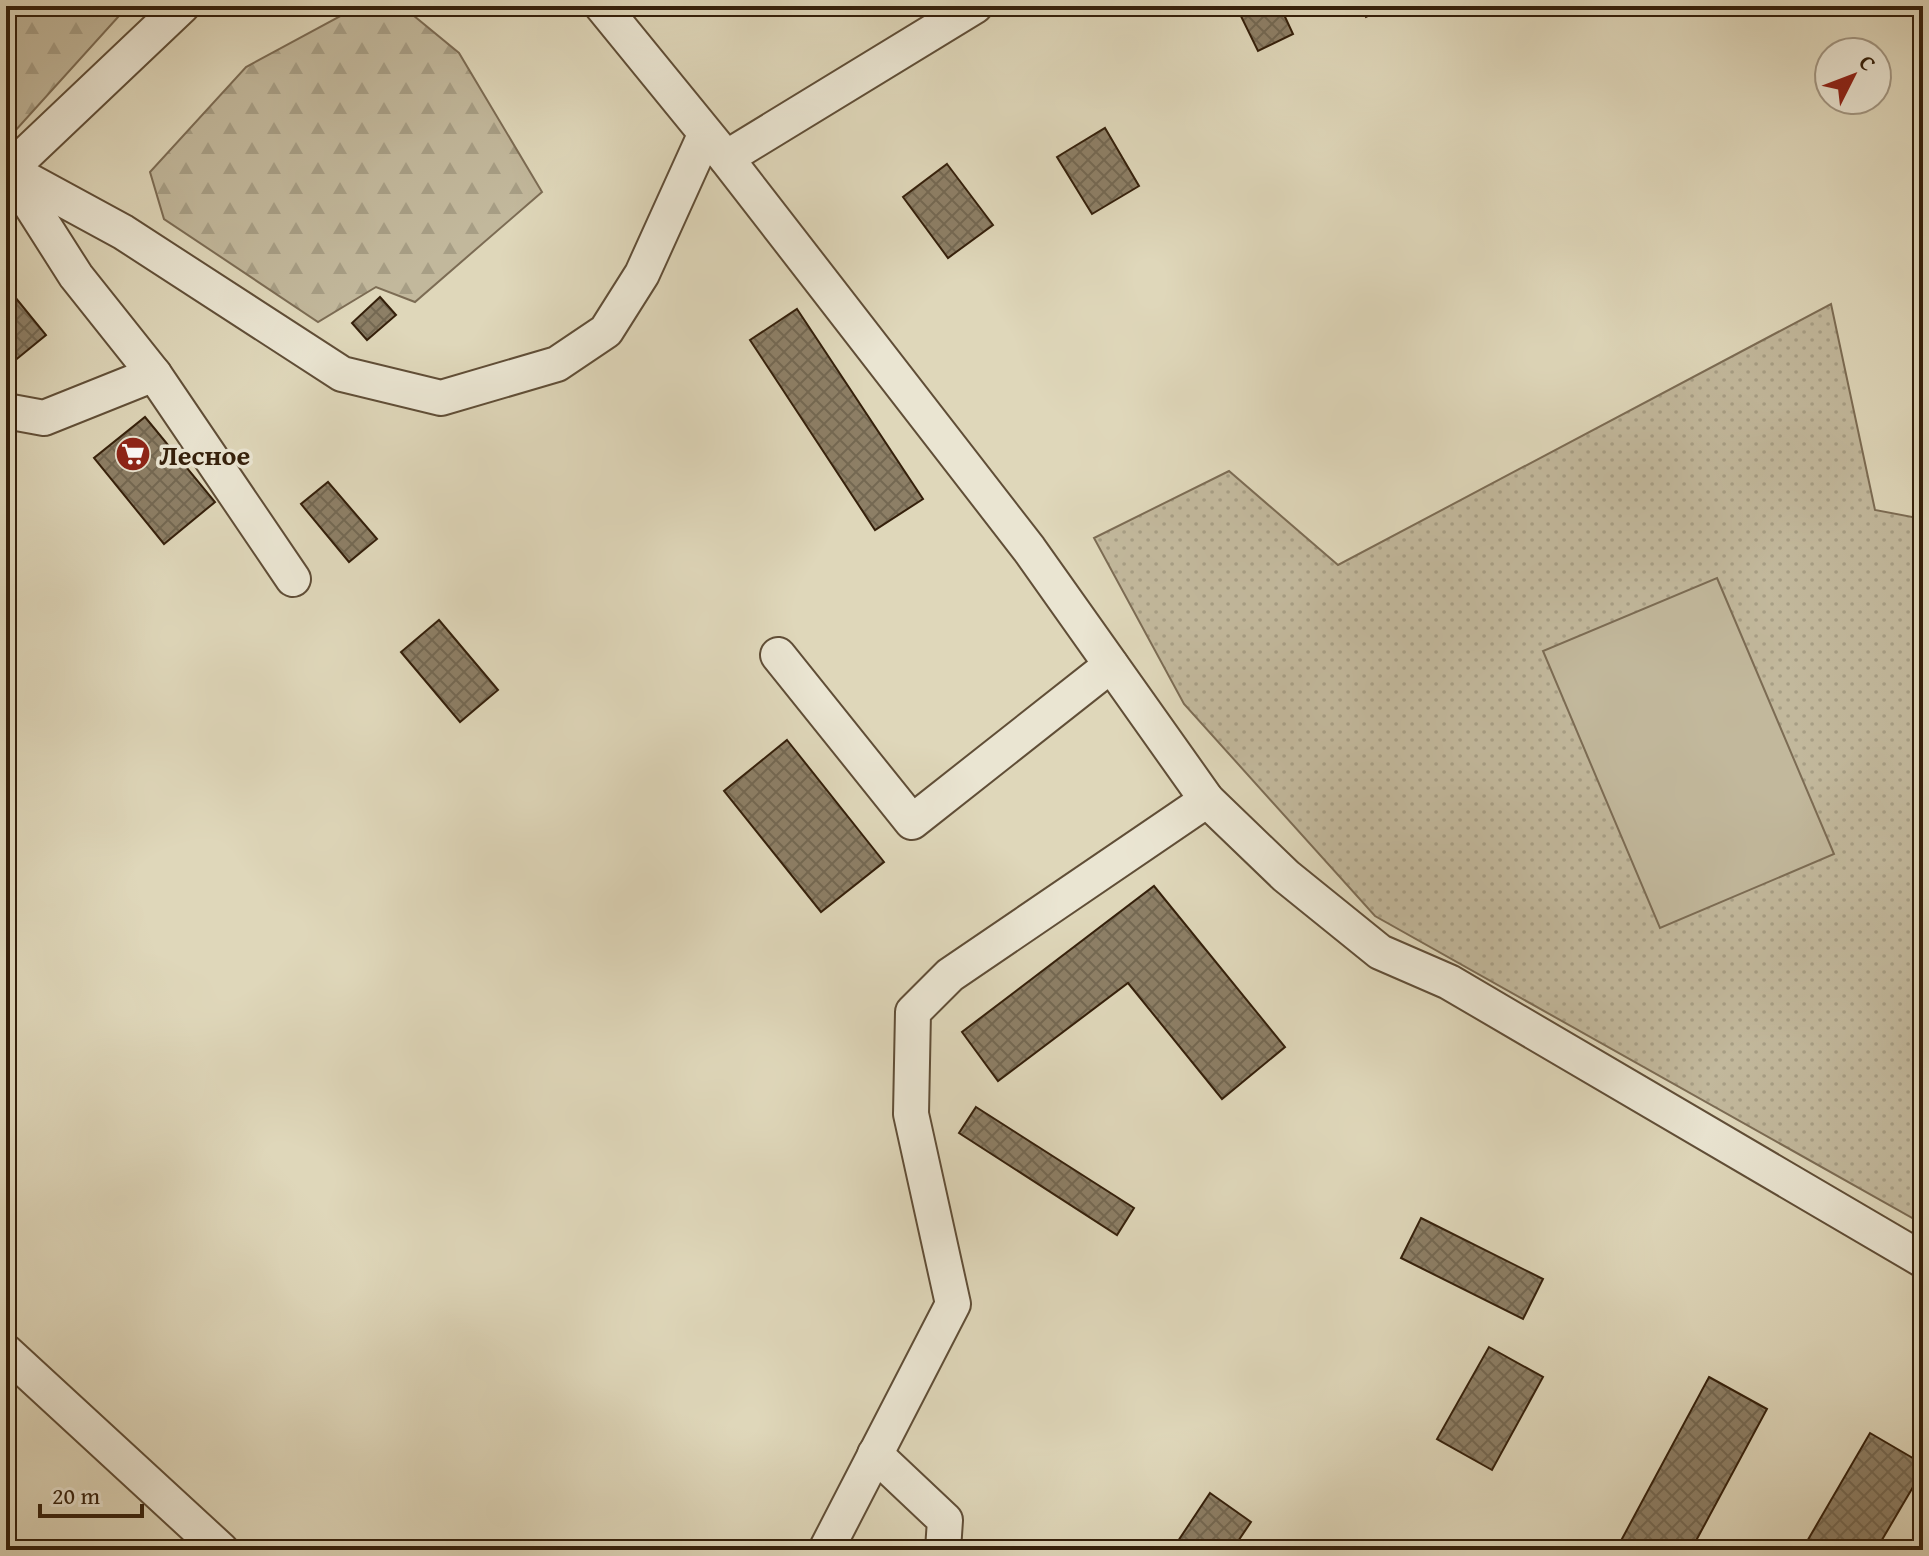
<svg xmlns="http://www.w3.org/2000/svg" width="1929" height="1556" font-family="'Gentium Book Plus',serif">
<defs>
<pattern id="grass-dots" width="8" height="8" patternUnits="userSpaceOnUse" patternTransform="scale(2)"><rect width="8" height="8" fill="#c2b89c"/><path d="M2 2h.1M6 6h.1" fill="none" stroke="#a79e85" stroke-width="1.8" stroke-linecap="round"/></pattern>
<pattern id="forest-firs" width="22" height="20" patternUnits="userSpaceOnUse" patternTransform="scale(2)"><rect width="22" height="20" fill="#c2b89c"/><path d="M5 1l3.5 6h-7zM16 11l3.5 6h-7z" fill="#a79e85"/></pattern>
<pattern id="building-cross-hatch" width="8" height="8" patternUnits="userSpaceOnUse" patternTransform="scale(2)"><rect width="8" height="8" fill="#8d7f66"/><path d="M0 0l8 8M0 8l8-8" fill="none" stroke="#746852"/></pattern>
</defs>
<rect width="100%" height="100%" fill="#dfd7ba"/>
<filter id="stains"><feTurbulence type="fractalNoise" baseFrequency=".0025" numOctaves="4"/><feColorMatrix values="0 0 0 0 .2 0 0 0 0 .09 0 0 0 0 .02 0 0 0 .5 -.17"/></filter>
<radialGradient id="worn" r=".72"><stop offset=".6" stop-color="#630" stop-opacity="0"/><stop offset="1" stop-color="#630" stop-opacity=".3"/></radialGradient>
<polygon fill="url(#grass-dots)" stroke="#7c6c54" stroke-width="2" points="1831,304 1875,510 1923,519 1923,1224 1375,916 1184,704 1094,538 1229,471 1338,565"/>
<g fill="url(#forest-firs)" stroke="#7c6c54" stroke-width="2">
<polygon points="6,6 128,6 15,131 6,121"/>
<polygon points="357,7 408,11 459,53 542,192 415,302 376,287 318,322 164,219 150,172 246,67"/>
</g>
<polygon fill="#c2b89c" stroke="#7c6c54" stroke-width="2" points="1717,578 1834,854 1660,928 1543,651"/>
<g fill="url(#building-cross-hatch)" stroke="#35200b" stroke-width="2">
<polygon points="1236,6 1280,6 1293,34 1258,51"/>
<polygon points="1361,6 1388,6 1366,17"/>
<polygon points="1105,128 1139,186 1092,214 1057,157"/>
<polygon points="947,164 993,225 948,258 903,197"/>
<polygon points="6,286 46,335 7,367 6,366"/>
<polygon points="380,297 396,315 367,340 352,323"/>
<polygon points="797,309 923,499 875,530 750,340"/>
<polygon points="145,417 215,502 164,544 94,458"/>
<polygon points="328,482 377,539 349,562 301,504"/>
<polygon points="439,620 498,690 460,722 401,652"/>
<polygon points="787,740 884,862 821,912 724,791"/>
<polygon points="1154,886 1285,1047 1222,1099 1128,983 998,1081 962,1032"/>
<polygon points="976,1107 1134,1208 1117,1235 959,1133"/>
<polygon points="1421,1218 1543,1279 1523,1319 1401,1258"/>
<polygon points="1489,1347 1543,1377 1492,1470 1437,1439"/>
<polygon points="1709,1377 1767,1409 1691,1550 1616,1550"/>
<polygon points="1870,1433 1923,1464 1923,1470 1876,1550 1802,1550"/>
<polygon points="1210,1493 1251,1522 1232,1550 1172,1550"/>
</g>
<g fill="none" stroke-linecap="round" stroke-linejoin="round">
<defs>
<g id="minor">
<polyline points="602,6 726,158 1029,549 1207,800 1286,876 1380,952 1449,982 1923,1260"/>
<polyline points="726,158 975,6"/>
<polyline points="9,170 123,232 342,374 441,398 557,364 606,331 642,274 705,135"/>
<polyline points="6,173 182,6"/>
<polyline points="11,174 76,276 154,374 293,579"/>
<polyline points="6,411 44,418 154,374"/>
<polyline points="778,655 912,822 1111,665"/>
<polyline points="6,1352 221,1550"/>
<polyline points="875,1454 945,1520 943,1550"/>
<polyline points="826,1550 953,1304 911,1114 913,1012 950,975 1207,800"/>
</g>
</defs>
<use href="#minor" stroke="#604e37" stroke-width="38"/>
<use href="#minor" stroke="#eae5d2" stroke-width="34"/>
</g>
<defs>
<symbol id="supermarket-disc" viewBox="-11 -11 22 22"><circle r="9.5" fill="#8f2418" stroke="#eae5d2"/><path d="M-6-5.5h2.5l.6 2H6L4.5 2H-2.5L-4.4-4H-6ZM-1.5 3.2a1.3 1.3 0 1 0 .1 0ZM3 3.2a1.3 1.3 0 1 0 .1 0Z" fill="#fff"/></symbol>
</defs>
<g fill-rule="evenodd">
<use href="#supermarket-disc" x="113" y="434" width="40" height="40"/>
</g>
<g text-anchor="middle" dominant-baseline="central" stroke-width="7" stroke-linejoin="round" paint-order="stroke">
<g font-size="28" font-weight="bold" fill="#35200b" stroke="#eae5d2" text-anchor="start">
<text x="159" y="454">Лесное</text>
</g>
</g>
<rect width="1929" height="1556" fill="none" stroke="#dfd7ba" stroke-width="32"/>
<rect x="8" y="8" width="1913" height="1540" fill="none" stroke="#35200b" stroke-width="4"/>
<rect x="16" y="16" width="1897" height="1524" fill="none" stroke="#35200b" stroke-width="2"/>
<g transform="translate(1853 76) rotate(48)"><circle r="38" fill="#eae5d2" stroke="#a29682" stroke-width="2"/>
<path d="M0-6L14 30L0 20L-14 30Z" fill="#8f2418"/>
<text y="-12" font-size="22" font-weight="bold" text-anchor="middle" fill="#35200b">С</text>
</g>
<path d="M40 1504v12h102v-12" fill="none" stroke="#35200b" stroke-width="4"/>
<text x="52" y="1504" font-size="24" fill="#35200b" stroke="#eae5d2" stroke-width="6" paint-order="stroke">20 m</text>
<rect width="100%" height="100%" filter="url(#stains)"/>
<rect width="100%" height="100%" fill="url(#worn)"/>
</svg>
